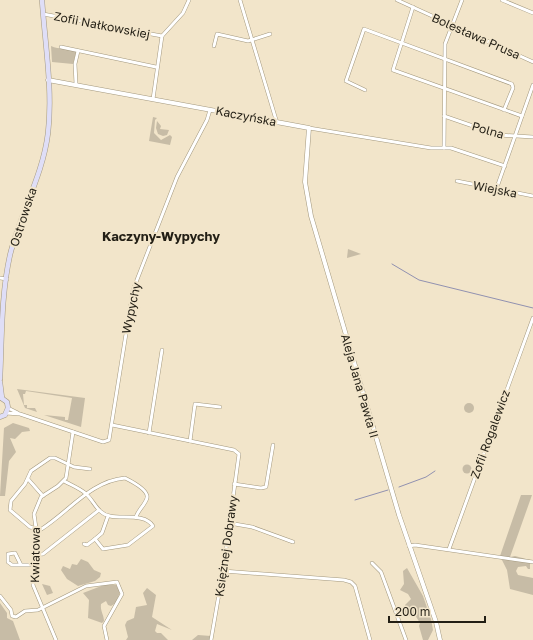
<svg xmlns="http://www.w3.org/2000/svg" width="533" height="640" font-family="'Golos Text',sans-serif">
<rect width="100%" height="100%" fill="#f2e5ca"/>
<g fill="#c7bca6">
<path d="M51,46C59,50 68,47 76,52L73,64L52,62Z"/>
<polygon points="153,117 157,118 155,120 154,133 161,140 170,135 172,137 170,145 149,141"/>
<polygon points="157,121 161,126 160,129 169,130 167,135 163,136 158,134 156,128"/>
<polygon points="348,249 361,254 347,258"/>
<polygon points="17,389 85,398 81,427 44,415 65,417 65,420 68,420 72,398 26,391 25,394 23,394 24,405 27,405 27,408 35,408 37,412 25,408"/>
<circle cx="469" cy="408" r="5"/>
<polygon points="13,423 29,428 30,431 22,432 15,439 10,438 16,452 9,461 5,496 0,496 4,428"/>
<circle cx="467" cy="469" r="4.5"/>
<polygon points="521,495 532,495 510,557 515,556 530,560 530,569 528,569 526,566 518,567 516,571 518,575 533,578 533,595 510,589 507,570 500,556"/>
<polygon points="81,559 88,562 94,570 101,573 100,577 95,581 78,586 67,579 61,570 63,566 70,569 72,564 77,565"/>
<polygon points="407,568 423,596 431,619 433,630 428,640 423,640 419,626 420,623 415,615 405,616 405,605 411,599 408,594 400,590 404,584 403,571"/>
<polygon points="42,584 50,586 53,593 47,595"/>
<path d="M104,585H116L120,592L116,603L111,606L108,605L106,601L101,604C100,611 104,615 104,621L102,623L88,618L89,600L83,593Z"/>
<polygon points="147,588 156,595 152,617 172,630 157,624 155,631 157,633 161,633 168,640 126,640 128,637 125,625 127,621 134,618 136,607 147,605 143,593"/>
<polygon points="0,603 7,613 7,618 13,621 20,640 0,640"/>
<polygon points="198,635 211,636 210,640 192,640"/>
</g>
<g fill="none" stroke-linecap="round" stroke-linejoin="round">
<g stroke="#9191b0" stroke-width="1">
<polyline points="392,264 419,280 533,308"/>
<polyline points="399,487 426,477 435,471"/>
<polyline points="355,500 388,490"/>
</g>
<defs>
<g id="minor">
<polyline points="240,0 277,123"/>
<polyline points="397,0 533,62"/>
<polyline points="502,0 533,13"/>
<polyline points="413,7 393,70 522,116"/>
<polyline points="43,14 162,36"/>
<polyline points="214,46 217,34 248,41 270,34"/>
<polyline points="61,47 156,67"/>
<polyline points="76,84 75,64 78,51"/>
<polyline points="365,90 346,81 364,29 512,84 513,88 504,110"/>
<polyline points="153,99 162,36 183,13 189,0"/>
<polyline points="444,116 499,135 533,137"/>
<polyline points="309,128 431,148 451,148 505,166"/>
<polyline points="444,148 445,44 462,0"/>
<polyline points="457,181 533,196"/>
<polyline points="496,190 533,85"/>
<polyline points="0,278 7,279"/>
<polyline points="8,408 18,413"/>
<polyline points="6,413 20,414 103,442 109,440 133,290 177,177 207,120 210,110"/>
<polyline points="112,425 234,450 239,454 223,571 211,640"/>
<polyline points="149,433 162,350"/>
<polyline points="190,441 195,404 220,407"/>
<path d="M90,469L74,467L55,458H50L31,471L25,484L11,501L10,510L30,527L40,530C68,513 90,481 125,478C131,481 149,490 147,498C145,505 138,510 136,517"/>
<polyline points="28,479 43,496"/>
<path d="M64,481C71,485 79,488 85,493C94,500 97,514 110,516C122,519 145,513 153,526L128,545L103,549L95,539L102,533L108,516"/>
<polyline points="234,484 261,488 266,487 273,445"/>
<polyline points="229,523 252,527 293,542"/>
<polyline points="84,544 87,545 95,539"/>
<polyline points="409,546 415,545 533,562"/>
<polyline points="449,549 533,318"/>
<polyline points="36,555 43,554 99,510"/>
<polyline points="372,563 381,572 406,640"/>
<polyline points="21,565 15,553 8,554 8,562 12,565 34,565"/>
<polyline points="223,571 344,580 351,582 355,586 370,640"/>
<polyline points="0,596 11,610 12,616 16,617 25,611 38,610 86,586 117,582 122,594 104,626 107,640"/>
<polyline points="56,640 33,585 37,535 34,514 41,497 58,486 66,478 73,432"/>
</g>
<polyline id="tertiary" points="48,80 309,128 305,182 311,216 399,515 436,622 440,640"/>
<g id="secondary">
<path d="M0,379C2,338 1,295 10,255C20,214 43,175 48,133C53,90 45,44 42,0"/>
<polyline points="0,382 2,398"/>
<polyline points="0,397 7,402 8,408 5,415 0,417"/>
</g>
</defs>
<use href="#minor" stroke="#a3987e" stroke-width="4"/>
<use href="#tertiary" stroke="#a3987e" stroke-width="5"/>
<use href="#secondary" stroke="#a3987e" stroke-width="5.5"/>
<use href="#minor" stroke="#fff" stroke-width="3"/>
<use href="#tertiary" stroke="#fff" stroke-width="4"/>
<use href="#secondary" stroke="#dfdef7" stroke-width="4.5"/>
</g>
<g text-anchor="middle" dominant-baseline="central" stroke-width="4" stroke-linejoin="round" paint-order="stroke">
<g font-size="12" fill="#231f15" stroke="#f2e5ca">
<text transform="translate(102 25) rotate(11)">Zofii Nałkowskiej</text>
<text transform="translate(476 36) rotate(24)">Bolesława Prusa</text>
<text transform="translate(246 116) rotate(11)">Kaczyńska</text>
<text transform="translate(488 130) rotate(16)">Polna</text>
<text transform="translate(495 189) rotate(11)">Wiejska</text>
<text transform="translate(23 217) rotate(-72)">Ostrowska</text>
<text transform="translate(131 308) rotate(-78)">Wypychy</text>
<text transform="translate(360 386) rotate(74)">Aleja Jana Pawła II</text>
<text transform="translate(490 434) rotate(-70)">Zofii Rogalewicz</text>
<text transform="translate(226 546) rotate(-82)">Księżnej Dobrawy</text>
<text transform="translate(35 555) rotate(-89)">Kwiatowa</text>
</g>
<g font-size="13" font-weight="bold" fill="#231f15" stroke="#f2e5ca">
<text x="161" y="236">Kaczyny-Wypychy</text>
</g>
</g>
<path d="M389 616v6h96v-6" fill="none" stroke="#231f15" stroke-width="2"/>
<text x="395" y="616" font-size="12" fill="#231f15" stroke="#f2e5ca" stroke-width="3" paint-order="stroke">200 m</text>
</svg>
